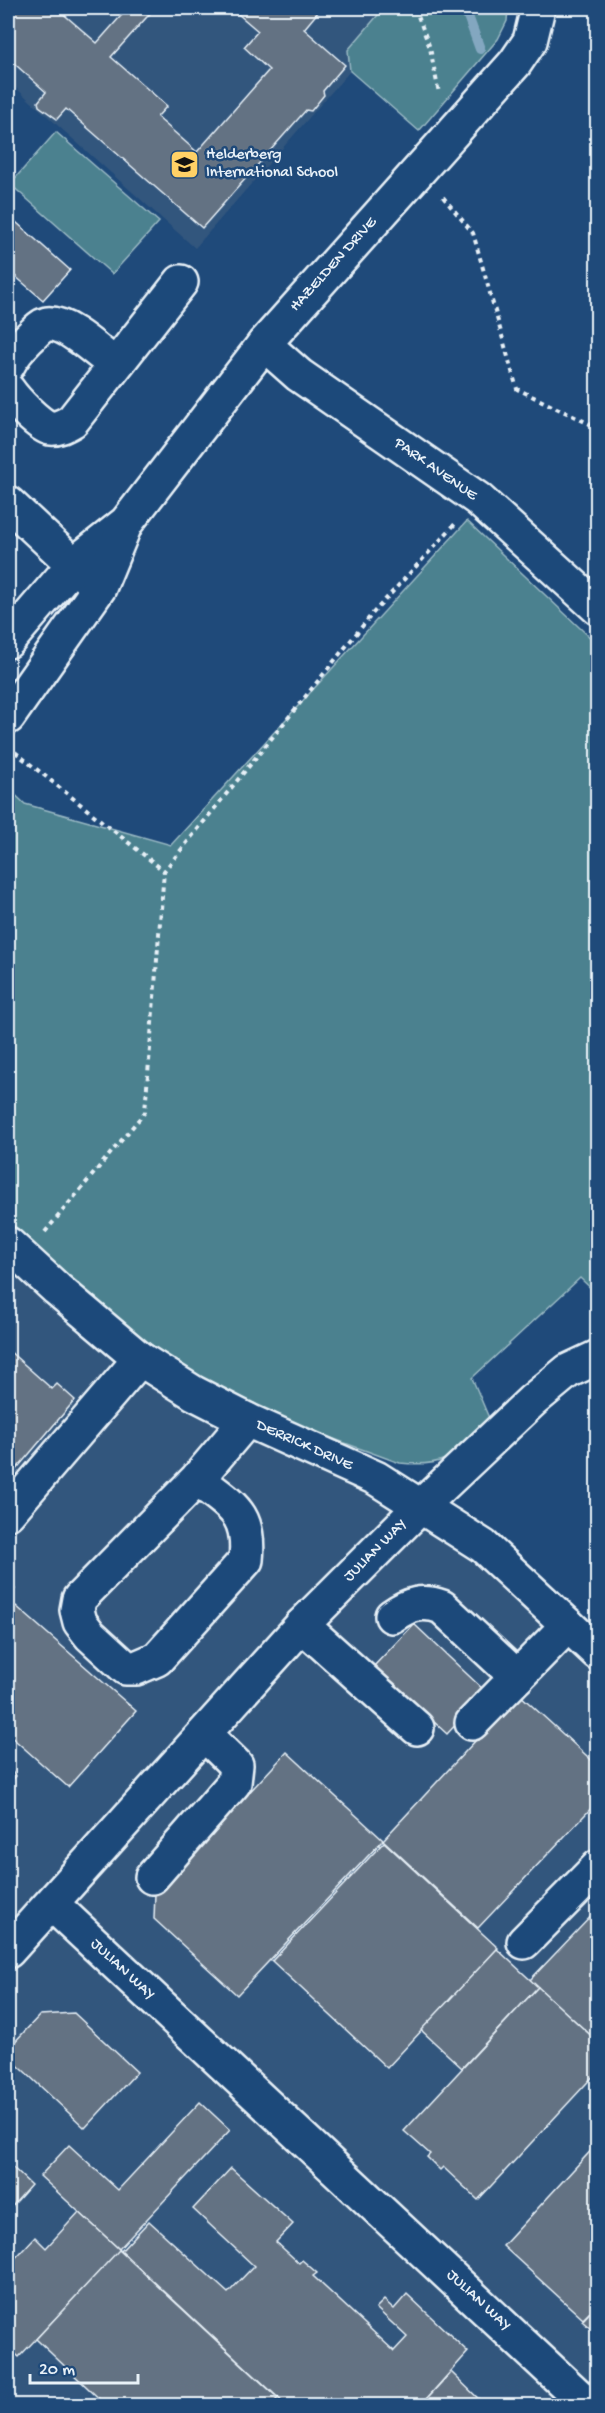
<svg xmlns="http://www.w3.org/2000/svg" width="605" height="2413" font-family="'Gochi Hand',sans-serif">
<rect width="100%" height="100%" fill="#1f4a7a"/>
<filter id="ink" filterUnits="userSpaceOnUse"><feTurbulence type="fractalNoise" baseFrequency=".0167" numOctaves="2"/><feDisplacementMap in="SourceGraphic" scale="12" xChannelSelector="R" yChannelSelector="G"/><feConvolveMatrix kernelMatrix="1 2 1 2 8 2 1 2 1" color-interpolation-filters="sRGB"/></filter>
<g filter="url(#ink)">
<g fill="#33567d">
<polygon points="8,8 384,8 349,50 350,71 195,248 8,81"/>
<polygon points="8,1243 139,1359 375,1479 597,1655 597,2405 8,2405"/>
</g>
<g fill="#4b818f" stroke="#9ab9c4" stroke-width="1.5">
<polygon points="384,8 508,8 507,21 498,39 419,131 350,71 348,50"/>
<polygon points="56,132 159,222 112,274 10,184"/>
<path d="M467,521L597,644V1294L580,1278L472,1378L489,1418C455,1453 452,1468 400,1463C330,1438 261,1414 198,1377C128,1337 67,1273 8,1220V788L25,804L171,845Z"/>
</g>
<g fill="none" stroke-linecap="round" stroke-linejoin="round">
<polyline stroke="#83a7c0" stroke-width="10" points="465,8 480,49"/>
</g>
<g fill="#637283" stroke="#e8f1f8" stroke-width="1.5">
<polygon points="8,8 63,8 60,11 97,43 128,8 155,8 111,57 167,106 157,117 197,152 269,70 244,47 258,31 231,8 315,8 319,11 304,29 345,65 323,91 324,95 311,111 306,110 202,228 66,109 57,119 39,106 38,102 46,92 8,58"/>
<polygon points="8,215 70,270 43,300 8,270"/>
<polygon points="8,1350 52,1389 57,1384 75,1400 8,1479"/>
<polygon points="8,1583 15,1589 8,1598"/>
<polygon points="16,1606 136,1711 68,1787 8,1734 8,1615"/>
<polygon points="414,1624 486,1692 447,1734 374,1666"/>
<polygon points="519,1694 598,1766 598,1801 478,1928 383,1840"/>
<polygon points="287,1752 383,1840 237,1995 154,1919 155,1893"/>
<polygon points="8,1768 16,1776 8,1785"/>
<polygon points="384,1842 498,1948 387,2068 272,1961"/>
<polygon points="598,1909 598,2042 530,1980"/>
<polygon points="497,1949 538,1987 462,2068 421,2030"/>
<polygon points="538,1987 598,2042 598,2071 478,2200 443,2167 440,2170 427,2157 430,2154 404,2131"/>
<polygon points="74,2013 137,2072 85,2128 8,2056 8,2049 40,2015"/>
<polygon points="200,2102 230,2130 119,2249 40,2176 69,2145 118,2190"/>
<polygon points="598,2143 598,2304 583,2319 503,2246"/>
<polygon points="8,2163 31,2185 8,2211"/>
<polygon points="231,2168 293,2224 276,2242 299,2263 302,2260 317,2273 313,2276 394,2351 407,2337 376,2308 384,2300 394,2309 407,2294 468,2352 420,2406 287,2406 121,2251 149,2221 228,2293 254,2266 193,2209"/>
<polygon points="79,2212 120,2250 19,2357 8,2347 8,2288 12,2283 8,2279 8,2266 35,2237 46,2248"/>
<polygon points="119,2250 278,2398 271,2406 107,2406 36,2339"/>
<polygon points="598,2304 598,2335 582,2321"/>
<polygon points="451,2372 486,2406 420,2406"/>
<polygon points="278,2398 287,2406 271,2406"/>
</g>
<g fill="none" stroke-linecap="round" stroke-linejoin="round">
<defs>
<g id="minor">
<polyline points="264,344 299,375 478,499 598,608"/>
<path d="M8,365C13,355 20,347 28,339C34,334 39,326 47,324C66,321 100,354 115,365"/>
<path d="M8,390C14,399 39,426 50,428C58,429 65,425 72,421L181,282"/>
<polyline points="8,503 89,579"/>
<polyline points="8,641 73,565 126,523 264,344 515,63 530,41 538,8"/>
<polyline points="8,717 99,588 125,525"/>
<polyline points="8,1244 57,1289 140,1359 194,1393 247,1420 376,1478 483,1546 598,1653"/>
<path d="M197,1479C231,1506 251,1512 246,1560L157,1659L136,1668H126L90,1635L80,1622L77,1610L79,1599L197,1479L247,1420"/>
<polyline points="8,1513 140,1359"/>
<path d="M392,1616C409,1604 422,1600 442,1607L517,1677"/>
<polyline points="302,1625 417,1728"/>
<polyline points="472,1723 568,1625"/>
<polyline points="152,1877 234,1783 236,1765 204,1734"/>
<polyline points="52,1904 589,2406"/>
<polyline points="524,1942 598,1867"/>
<polyline points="8,1951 302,1625 421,1506 532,1401 568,1371 598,1357"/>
</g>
</defs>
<use href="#minor" stroke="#e8f1f8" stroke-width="38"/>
<g stroke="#e8f1f8" stroke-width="4" stroke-dasharray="4.5 4.5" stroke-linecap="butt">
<polyline points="415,8 430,48 439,93"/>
<polyline points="443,197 473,233 517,389 598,428"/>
<polyline points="15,752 164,871"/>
<polyline points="45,1232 145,1112 164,871 373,613 455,524"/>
</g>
<use href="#minor" stroke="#1f4a7a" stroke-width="33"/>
</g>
</g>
<defs>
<symbol id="school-square" viewBox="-11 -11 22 22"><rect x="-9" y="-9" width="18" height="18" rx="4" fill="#ffd166" stroke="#1f4a7a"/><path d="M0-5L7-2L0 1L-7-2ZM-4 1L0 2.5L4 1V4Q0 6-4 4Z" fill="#111"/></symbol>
</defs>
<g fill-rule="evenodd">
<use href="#school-square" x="168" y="148" width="33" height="33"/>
</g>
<g text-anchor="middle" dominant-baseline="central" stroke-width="5" stroke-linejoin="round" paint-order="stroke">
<g font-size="16" fill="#e8f1f8" stroke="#1f4a7a" text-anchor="start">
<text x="206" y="155">Helderberg<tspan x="206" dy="18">International School</tspan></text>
</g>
<g font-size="16" fill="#e8f1f8" stroke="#1f4a7a">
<text transform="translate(334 265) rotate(-48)">HAZELDEN DRIVE</text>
<text transform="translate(435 470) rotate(35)">PARK AVENUE</text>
<text transform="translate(304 1446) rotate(24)">DERRICK DRIVE</text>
<text transform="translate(376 1551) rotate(-45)">JULIAN WAY</text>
<text transform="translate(122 1970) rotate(43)">JULIAN WAY</text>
<text transform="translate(478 2301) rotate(43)">JULIAN WAY</text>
</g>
</g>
<rect width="605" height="2413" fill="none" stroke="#1f4a7a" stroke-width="30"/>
<rect x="15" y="15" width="575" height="2383" fill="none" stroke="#e8f1f8" stroke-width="2" filter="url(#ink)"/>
<path d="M30 2374v9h108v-9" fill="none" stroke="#e8f1f8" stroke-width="3"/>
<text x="39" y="2374" font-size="18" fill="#e8f1f8" stroke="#1f4a7a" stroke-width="4.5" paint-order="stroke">20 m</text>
</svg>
